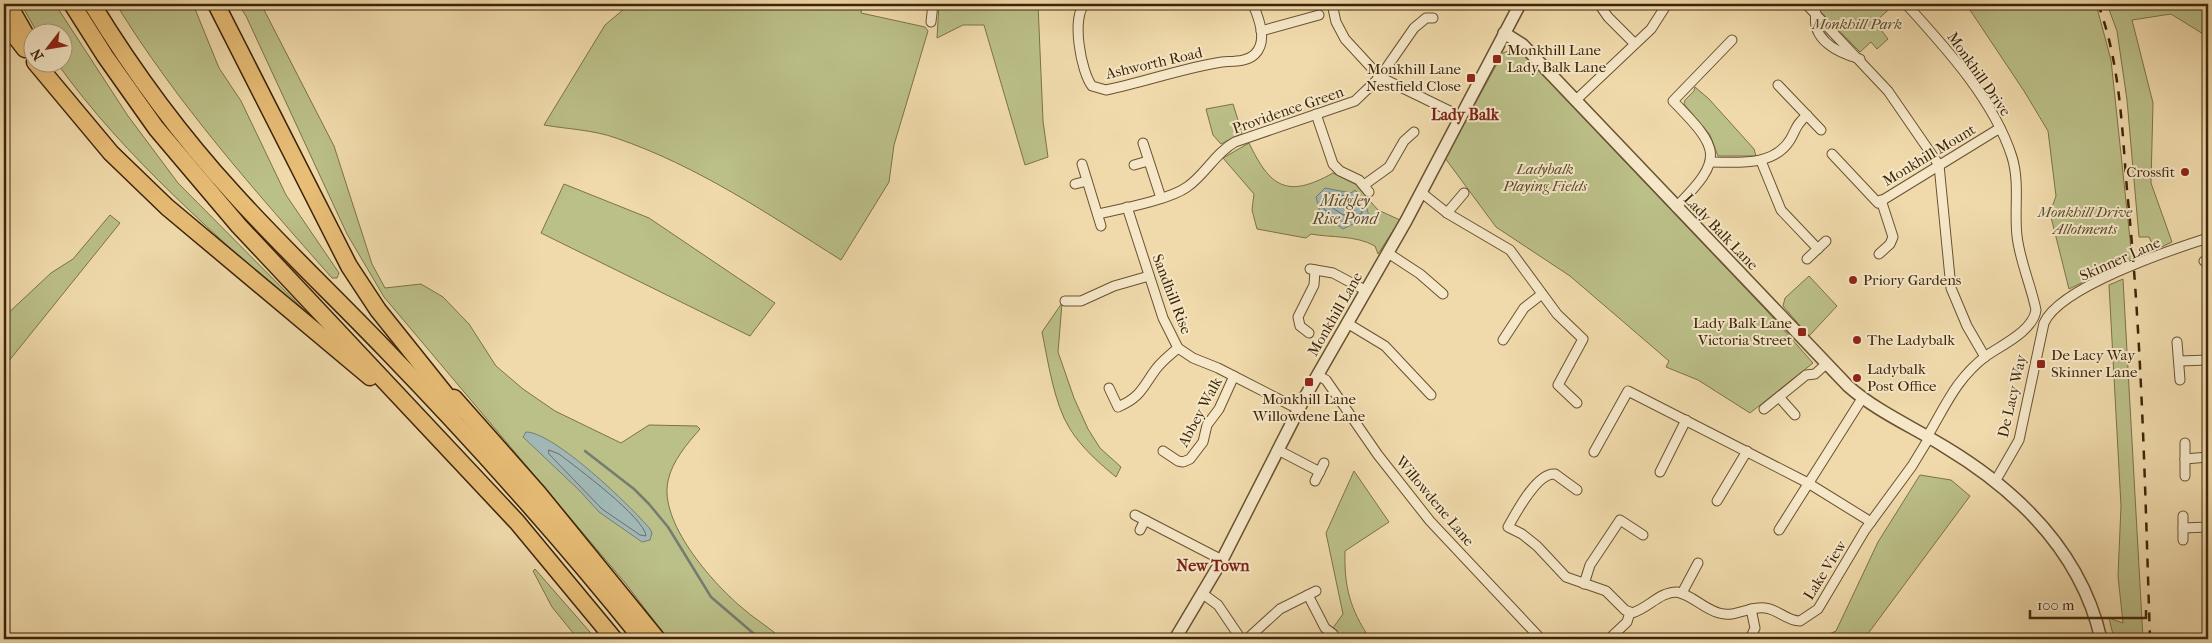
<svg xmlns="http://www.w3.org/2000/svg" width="2212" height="643" font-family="'IM FELL French Canon',serif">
<rect width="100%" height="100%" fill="#f0daab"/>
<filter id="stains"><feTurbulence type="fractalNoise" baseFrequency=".004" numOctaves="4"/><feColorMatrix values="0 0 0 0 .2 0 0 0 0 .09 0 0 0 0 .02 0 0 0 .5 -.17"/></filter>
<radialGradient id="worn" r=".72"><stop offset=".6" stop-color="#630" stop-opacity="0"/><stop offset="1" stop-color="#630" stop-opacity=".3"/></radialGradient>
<g fill="#bbbf88" stroke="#7c7248">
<path d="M21,4H55L128,116L178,183L311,317L305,316C218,236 126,160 57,63L62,62V32H37Z"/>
<path d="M116,4H193L219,68L241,101L286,195L339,273L337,278H332C255,191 177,103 116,4Z"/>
<path d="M238,4H261L334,146L372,264L385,288L421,284L443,297L469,324L496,366L523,389L555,411L621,443L649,425L697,426L700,429C687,444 672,461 668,481C659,522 711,581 740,606C753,618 769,627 782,639H668L626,584L384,297L347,234L246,16Z"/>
<path d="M630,4H862L861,13L925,27L928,31L894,145L889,182L841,260C768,214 698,166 616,138C594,130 567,129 544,125L605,25Z"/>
<polygon points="939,4 1038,4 1043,121 1048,157 1025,165 984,25 963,25 937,38"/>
<polygon points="1813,4 1895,4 1875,22 1888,39 1877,49 1871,42 1860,52"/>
<polygon points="1966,4 2096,4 2111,60 2132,258 2069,289 2050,213 2056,196 2048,131 2024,91"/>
<polygon points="2107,4 2208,4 2208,37 2171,14 2132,20 2153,103 2151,183 2172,242 2155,250 2149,237 2139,237 2127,100 2117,31"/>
<polygon points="1516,47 1766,310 1813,363 1750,413 1698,380 1666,367 1669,361 1570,276 1496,227 1445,158 1503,53"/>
<polygon points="1695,87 1709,99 1754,149 1756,156 1718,156 1710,135 1684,104 1685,100 1694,91"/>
<polygon points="1233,104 1242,133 1221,144 1213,135 1206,109"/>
<path d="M1249,143C1270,187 1287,199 1333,173L1355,184L1378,210L1400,220L1378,254L1375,246C1355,235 1333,238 1311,234L1306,238L1257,229L1252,210L1254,194L1223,158Z"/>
<polygon points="564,184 649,218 775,303 750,336 541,233"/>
<polygon points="110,215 120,223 4,367 4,317 51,273 73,259"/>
<polygon points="1809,276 1837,306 1809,336 1783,306 1785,298"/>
<polygon points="2123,279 2143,639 2114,639 2109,618 2123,623 2118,576 2121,506 2109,285"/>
<path d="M1062,303L1058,352L1074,398L1088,429L1100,448L1121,467L1116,477C1099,463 1082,448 1070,429C1054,404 1048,361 1042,332Z"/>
<path d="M1354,471L1389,522L1345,551C1344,587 1350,609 1370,639H1325L1343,614L1326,533Z"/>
<polygon points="1920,475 1951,480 1970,496 1864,639 1818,639 1836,631 1878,542"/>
<polygon points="535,569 596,639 578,639 552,607 533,571"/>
</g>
<g fill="#a0b7b5" stroke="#787c70">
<polygon points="1325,188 1351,193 1355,190 1365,202 1369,216 1343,229 1320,212 1316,197"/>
<path d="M526,432C554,432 632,507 650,529L652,533L650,540L642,542L599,512L580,491L523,437Z"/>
</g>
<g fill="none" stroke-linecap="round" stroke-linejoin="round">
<g stroke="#6e6e5e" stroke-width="1">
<path d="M1328,193C1343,196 1360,195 1362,213L1342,222L1324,209L1322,199Z"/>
<polygon points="1332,200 1351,204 1355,210 1343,215 1330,206 1329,202"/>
<path d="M549,450L559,454C576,467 645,518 646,536L640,535L602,509L549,454Z"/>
</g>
<polyline stroke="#787c70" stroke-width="2.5" points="585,451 634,489 649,504 668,527 711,597 760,639"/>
<defs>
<g id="minor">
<path d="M1085,4C1071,17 1081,72 1092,86L1106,90C1145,82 1183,68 1222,62C1233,61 1247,62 1255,54C1268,41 1259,19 1253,4"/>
<polyline points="1332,4 1336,22 1345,39 1380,77 1460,116"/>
<polyline points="1599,4 1608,17 1634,43"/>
<polyline points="1806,4 1888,91 1939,165 1951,288 1967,326 1985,357"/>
<path d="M1906,4C1945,47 1994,100 2012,157C2020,183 2014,210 2017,236C2020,262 2031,285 2036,310C2033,331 2002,345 1986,356C1956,379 1946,405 1927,437"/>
<path d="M1816,13C1811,40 1838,53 1860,59"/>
<polyline points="931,22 933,4"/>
<polyline points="1261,31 1319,15"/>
<polyline points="1778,85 1821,130"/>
<polyline points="1576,100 1651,29 1667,4"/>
<polyline points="1316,114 1333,164 1340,171 1359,180 1369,192"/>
<polyline points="1143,143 1161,198"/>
<polyline points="1832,154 1878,203 2000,128"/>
<polyline points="1761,161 1781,210 1818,249"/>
<path d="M1711,162C1737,162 1773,167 1790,140C1797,128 1795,126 1807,115"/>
<polyline points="1082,164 1101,226"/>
<polyline points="1134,165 1148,161"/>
<polyline points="1075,184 1087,181"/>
<polyline points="1364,185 1389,167 1404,141 1414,132"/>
<polyline points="1422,193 1447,213 1510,250 1557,314 1583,339 1558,385 1577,403"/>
<polyline points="1127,207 1163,318 1178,348 1193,358 1218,368 1298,409"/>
<path d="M1676,207C1725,158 1720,149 1673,101L1732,40"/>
<polyline points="1447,213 1464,193"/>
<path d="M1098,214C1120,209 1169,200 1187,187C1205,175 1215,153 1235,142L1355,101L1380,77L1414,28L1426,18H1433"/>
<polyline points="1388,253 1420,274 1443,294"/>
<polyline points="1879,254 1890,244 1893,237 1881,200"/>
<polyline points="1807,259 1826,241"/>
<polyline points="2204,261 2208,260"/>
<polyline points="1310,269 1333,273 1365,290"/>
<polyline points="1065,301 1081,301 1114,286 1149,276"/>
<polyline points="1347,323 1385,346 1431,395"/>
<polyline points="1309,333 1300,326 1298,317 1314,285 1315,270"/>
<polyline points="1503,340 1524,308 1542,294"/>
<polyline points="2177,342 2180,380"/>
<polyline points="2179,361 2208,360"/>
<polyline points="1317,375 1326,380 1378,455 1430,521 1540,638"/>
<path d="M1109,388L1118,407C1141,397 1142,388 1156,369C1162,361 1171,354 1178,348"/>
<polyline points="1779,397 1795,415"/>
<polyline points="1764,409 1806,375 1815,374 1826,364"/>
<polyline points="2185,443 2185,476"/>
<polyline points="1278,450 1320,472"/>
<polyline points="1163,451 1178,461 1183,462 1190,459 1203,442 1207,425 1219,409 1234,376"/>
<polyline points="1594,452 1628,391 1808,483 1871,522"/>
<polyline points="2185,459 2208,457"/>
<polyline points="1660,472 1686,420"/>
<path d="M1996,480L2019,440L2044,323C2060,287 2170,250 2208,238"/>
<polyline points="1315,481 1324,463"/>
<path d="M1577,490L1555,474C1537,472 1516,513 1508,527L1522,534L1537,546L1566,577L1606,591L1625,610L1632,613C1649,608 1659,592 1677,592C1692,595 1704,609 1719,613C1735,618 1749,606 1765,608C1778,609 1786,621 1800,621L1818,609L1865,530L1912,466L1929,438"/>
<polyline points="1717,501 1747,451"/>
<polyline points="1135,515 1222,560"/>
<polyline points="2183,516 2183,540"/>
<polyline points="2183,528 2208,527"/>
<polyline points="1140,530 1145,520"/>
<polyline points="1779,530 1863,397"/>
<polyline points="1584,584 1590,565 1620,520 1643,535"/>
<polyline points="1682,593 1698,563"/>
<polyline points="1203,594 1218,605 1241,639"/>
<polyline points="1308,595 1325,628 1333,634"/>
<polyline points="1247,639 1280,609 1316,591"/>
<polyline points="1609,639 1627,622 1630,612"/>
<polyline points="1750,639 1755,628 1751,609"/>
</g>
<g id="tertiary">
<path d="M1504,33L1523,45L1848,386C1876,411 1913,427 1945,447C2018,491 2081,552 2101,639"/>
<polyline points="1175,639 1222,560 1305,397 1406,221 1520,4"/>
</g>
<g id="motorway">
<polyline points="8,4 32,46"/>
<polyline points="72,4 105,56 156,128 239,226 517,522 614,639"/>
<path d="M92,4C133,71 180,135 234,194C282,247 334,296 384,348C474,441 561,538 642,639"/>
<polyline points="216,4 349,266 378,310 458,410"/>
<polyline points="4,22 25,49"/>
<polyline points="35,62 111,153 167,207 370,377"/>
<polyline points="454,398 538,493 657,639"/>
</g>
</defs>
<use href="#minor" stroke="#695231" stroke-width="11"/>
<use href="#tertiary" stroke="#695231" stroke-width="14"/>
<use href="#motorway" stroke="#3c2408" stroke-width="19"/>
<use href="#minor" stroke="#f5e7c8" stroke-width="9"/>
<use href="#tertiary" stroke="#f5e7c8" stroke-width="11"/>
<use href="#motorway" stroke="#e8bd76" stroke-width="16"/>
<path stroke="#3c2408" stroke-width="2.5" stroke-dasharray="9 9" stroke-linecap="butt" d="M2098,4C2120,62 2122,128 2127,190C2142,339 2145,489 2150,639"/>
</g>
<g fill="#8f2418" stroke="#f5e7c8" stroke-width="2">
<rect x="1492" y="54" width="10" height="10" rx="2.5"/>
<rect x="1466" y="73" width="10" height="10" rx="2.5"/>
<circle cx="2185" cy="172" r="5"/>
<circle cx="1853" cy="280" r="5"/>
<rect x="1797" y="327" width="10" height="10" rx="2.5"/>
<circle cx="1857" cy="340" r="5"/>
<rect x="2036" y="359" width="10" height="10" rx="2.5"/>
<circle cx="1857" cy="378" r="5"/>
<rect x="1304" y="377" width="10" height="10" rx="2.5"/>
</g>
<g text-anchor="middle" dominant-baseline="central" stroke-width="4" stroke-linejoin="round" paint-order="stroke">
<g font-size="15" font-style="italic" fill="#5c4b28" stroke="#f5e7c8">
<text x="1857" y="24">Monkhill Park</text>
<text x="1545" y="169">Ladybalk<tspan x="1545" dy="17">Playing Fields</tspan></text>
<text x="2085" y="212">Monkhill Drive<tspan x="2085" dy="17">Allotments</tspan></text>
</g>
<g font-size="15" fill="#3c2408" stroke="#f5e7c8" text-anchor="start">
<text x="1507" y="50">Monkhill Lane<tspan x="1507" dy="17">Lady Balk Lane</tspan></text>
<text x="1461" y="69" text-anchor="end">Monkhill Lane<tspan x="1461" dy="17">Nestfield Close</tspan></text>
<text x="2175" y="172" text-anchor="end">Crossfit</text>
<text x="1863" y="280">Priory Gardens</text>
<text x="1792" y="323" text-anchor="end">Lady Balk Lane<tspan x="1792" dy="17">Victoria Street</tspan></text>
<text x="1867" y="340">The Ladybalk</text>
<text x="2051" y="355">De Lacy Way<tspan x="2051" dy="17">Skinner Lane</tspan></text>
<text x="1867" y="369">Ladybalk<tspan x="1867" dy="17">Post Office</tspan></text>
<text x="1309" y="399" text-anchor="middle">Monkhill Lane<tspan x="1309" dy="17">Willowdene Lane</tspan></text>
</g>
<g font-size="15" fill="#3c2408" stroke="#f5e7c8">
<text transform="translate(1154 63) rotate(-13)">Ashworth Road</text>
<text transform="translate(1979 74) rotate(55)">Monkhill Drive</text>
<text transform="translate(1288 110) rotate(-19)">Providence Green</text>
<text transform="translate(1929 155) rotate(-31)">Monkhill Mount</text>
<text transform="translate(1721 232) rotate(46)">Lady Balk Lane</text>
<text transform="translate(2120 259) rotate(-24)">Skinner Lane</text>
<text transform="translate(1172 294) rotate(69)">Sandhill Rise</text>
<text transform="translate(1335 314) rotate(-60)">Monkhill Lane</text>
<text transform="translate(2012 396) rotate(-77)">De Lacy Way</text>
<text transform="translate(1200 412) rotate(-62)">Abbey Walk</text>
<text transform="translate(1435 501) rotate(50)">Willowdene Lane</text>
<text transform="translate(1825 570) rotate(-58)">Lake View</text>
</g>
<g font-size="16" font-weight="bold" fill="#7a1f14" stroke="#f5e7c8">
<text x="1465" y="114">Lady Balk</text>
<text x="1213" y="565">New Town</text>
</g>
<g font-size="16" font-style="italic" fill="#554933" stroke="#f5e7c8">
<text x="1345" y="200">Midgley<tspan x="1345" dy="18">Rise Pond</tspan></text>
</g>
</g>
<rect width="2212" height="643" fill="none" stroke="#f0daab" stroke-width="20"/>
<rect x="5" y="5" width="2202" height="633" fill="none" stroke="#3c2408" stroke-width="2.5"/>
<rect x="10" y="10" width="2192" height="623" fill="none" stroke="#3c2408"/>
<g transform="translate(48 48) rotate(239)"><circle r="24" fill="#f5e7c8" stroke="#ab997b"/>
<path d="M0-4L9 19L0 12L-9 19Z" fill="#8f2418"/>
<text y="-8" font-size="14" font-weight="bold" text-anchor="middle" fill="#3c2408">N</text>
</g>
<path d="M2030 610v8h116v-8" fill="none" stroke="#3c2408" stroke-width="2.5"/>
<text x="2037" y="610" font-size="15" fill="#3c2408" stroke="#f5e7c8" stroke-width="4" paint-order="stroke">100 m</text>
<rect width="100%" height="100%" filter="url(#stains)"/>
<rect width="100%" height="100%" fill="url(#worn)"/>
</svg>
